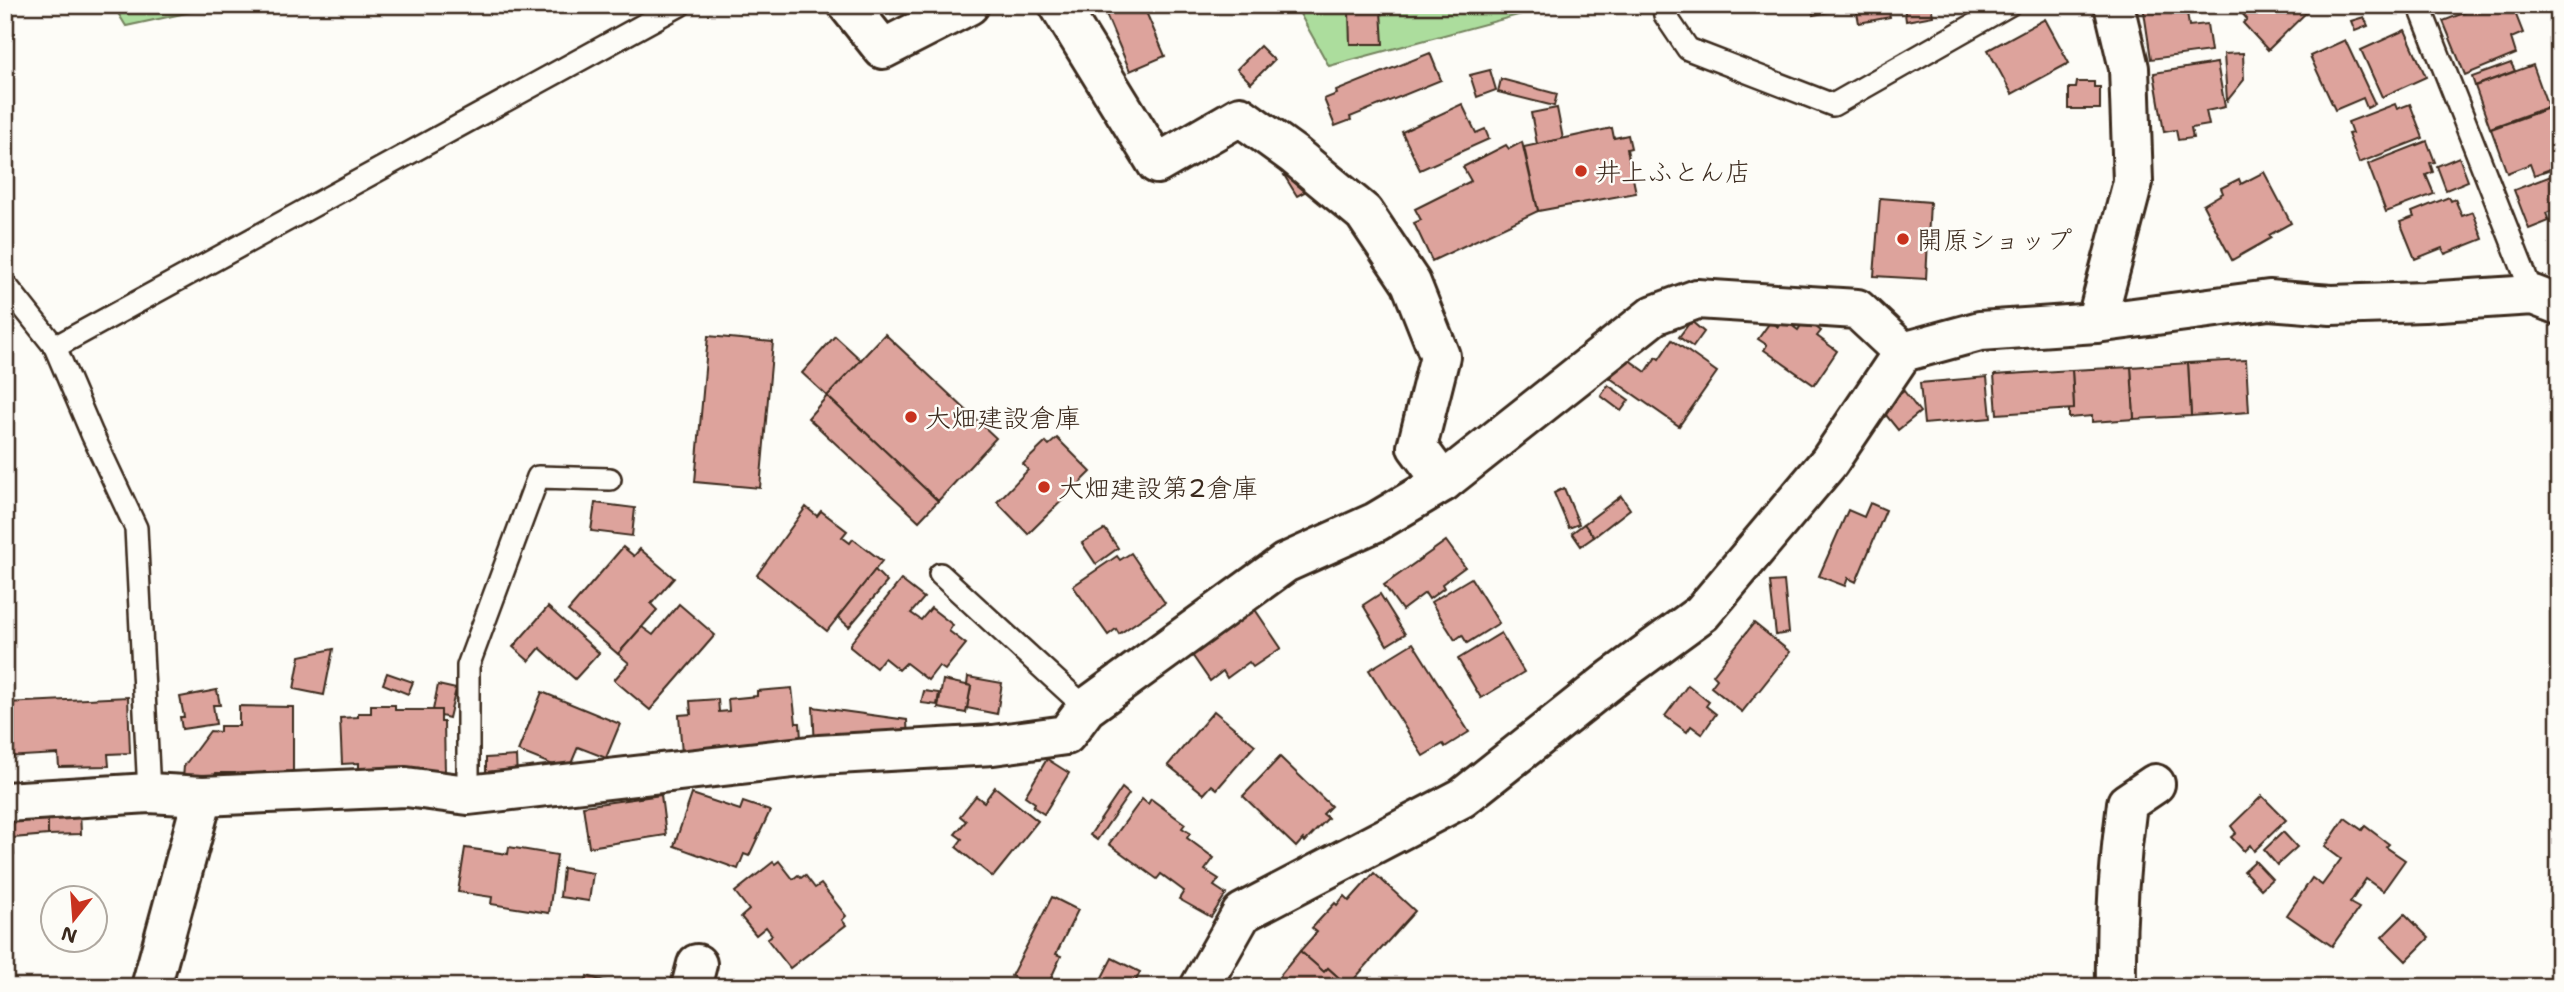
<svg xmlns="http://www.w3.org/2000/svg" width="2564" height="992" font-family="'Shantell Sans','Klee One',sans-serif">
<rect width="100%" height="100%" fill="#fdfcf7"/>
<filter id="ink" filterUnits="userSpaceOnUse"><feTurbulence type="fractalNoise" baseFrequency=".0143" numOctaves="2"/><feDisplacementMap in="SourceGraphic" scale="14" xChannelSelector="R" yChannelSelector="G"/><feConvolveMatrix kernelMatrix="1 2 1 2 8 2 1 2 1" color-interpolation-filters="sRGB"/></filter>
<g filter="url(#ink)">
<g fill="#acdd9d" stroke="#74845e" stroke-width="2">
<polygon points="113,5 223,5 126,26"/>
<polygon points="1295,5 1555,5 1329,66"/>
</g>
<g fill="#dda39c" stroke="#3b2a1e" stroke-width="2">
<polygon points="1102,5 1143,5 1165,56 1130,71"/>
<polygon points="1811,5 1900,5 1888,7 1890,17 1859,23 1856,7 1813,15"/>
<polygon points="1904,5 1931,5 1933,16 1906,21"/>
<polygon points="2143,5 2186,5 2189,26 2207,24 2211,51 2151,59"/>
<polygon points="2235,5 2314,5 2268,50 2243,23 2247,19"/>
<polygon points="2472,5 2512,5 2523,33 2511,38 2516,54 2465,75 2443,21 2474,9"/>
<polygon points="1381,11 1383,44 1350,44 1349,12"/>
<polygon points="2364,17 2368,26 2355,31 2351,21"/>
<polygon points="2045,19 2069,63 2012,94 1988,50"/>
<polygon points="2405,30 2426,77 2382,97 2361,50"/>
<polygon points="2345,40 2375,104 2367,108 2363,98 2335,110 2310,56"/>
<polygon points="1260,46 1274,60 1251,83 1237,69"/>
<polygon points="1430,53 1441,80 1350,117 1351,120 1335,126 1324,99 1337,94 1336,91"/>
<polygon points="2243,53 2244,80 2227,101 2224,54"/>
<polygon points="2217,63 2225,107 2206,111 2209,125 2191,128 2193,138 2178,140 2176,130 2164,132 2154,73"/>
<polygon points="2511,63 2515,71 2475,86 2472,77"/>
<polygon points="2533,65 2548,107 2490,128 2475,86"/>
<polygon points="1490,70 1496,90 1477,97 1470,75"/>
<polygon points="1501,79 1557,94 1554,106 1498,92"/>
<polygon points="2077,82 2094,82 2094,87 2100,87 2100,109 2069,109 2069,88 2076,88"/>
<polygon points="1462,104 1476,133 1485,129 1489,139 1420,170 1402,132"/>
<polygon points="2395,104 2397,109 2410,104 2423,138 2359,163 2348,134 2352,133 2348,122"/>
<polygon points="1557,108 1563,139 1537,144 1531,113"/>
<polygon points="2549,108 2559,135 2559,166 2534,175 2530,164 2507,173 2491,129"/>
<polygon points="1612,128 1614,138 1628,135 1631,148 1627,149 1636,193 1538,211 1524,147"/>
<polygon points="2427,141 2435,162 2430,163 2433,172 2426,175 2434,194 2386,212 2368,164"/>
<polygon points="1522,142 1538,211 1432,261 1414,223 1421,220 1415,209 1471,181 1463,167 1506,145 1509,149"/>
<polygon points="2459,157 2468,181 2446,190 2437,166"/>
<polygon points="1297,167 1310,189 1297,196 1284,175"/>
<polygon points="2264,172 2291,223 2269,235 2271,238 2232,260 2203,205 2223,193 2221,188 2239,179 2241,184"/>
<polygon points="2559,173 2559,208 2546,213 2549,221 2529,229 2514,190"/>
<polygon points="2449,197 2451,201 2455,199 2462,216 2473,212 2483,239 2445,254 2442,248 2415,259 2400,222 2414,217 2412,212"/>
<polygon points="1880,198 1930,202 1926,279 1874,276"/>
<polygon points="1783,319 1798,330 1805,319 1821,331 1817,336 1837,351 1814,385 1764,350 1767,345 1758,339 1771,321 1778,327"/>
<polygon points="1691,321 1704,332 1693,347 1679,337"/>
<polygon points="885,334 996,438 938,501 827,396"/>
<polygon points="708,336 773,342 760,488 695,482"/>
<polygon points="835,336 861,360 827,396 802,373"/>
<polygon points="1672,340 1717,372 1679,426 1610,378 1625,357 1646,372 1656,357 1659,359"/>
<polygon points="2246,360 2249,412 2191,416 2188,363"/>
<polygon points="2188,363 2191,416 2134,419 2131,367"/>
<polygon points="2131,367 2134,419 2092,422 2092,416 2069,418 2069,409 2074,409 2072,370"/>
<polygon points="2072,370 2074,409 1997,414 1994,375"/>
<polygon points="1987,377 1991,418 1924,424 1920,383"/>
<polygon points="1608,385 1629,400 1621,411 1601,396"/>
<polygon points="1904,391 1920,412 1898,430 1881,409"/>
<polygon points="827,396 938,501 919,521 808,418"/>
<polygon points="1057,438 1091,472 1028,534 997,502 1028,470 1023,464 1046,442 1049,445"/>
<polygon points="1564,488 1579,524 1569,528 1554,493"/>
<polygon points="1621,496 1630,509 1594,537 1584,524"/>
<polygon points="595,503 635,508 632,536 591,531"/>
<polygon points="1870,503 1886,510 1856,582 1848,578 1845,586 1819,576 1848,510 1864,517"/>
<polygon points="806,507 817,516 821,511 847,531 842,537 850,543 853,539 882,561 827,631 757,575"/>
<polygon points="1584,524 1594,537 1581,546 1572,533"/>
<polygon points="1105,529 1118,548 1096,564 1082,543"/>
<polygon points="1446,541 1465,567 1442,584 1444,588 1429,599 1425,593 1402,610 1384,585"/>
<polygon points="623,547 634,556 640,549 674,578 651,604 657,610 618,654 568,611"/>
<polygon points="1131,553 1165,603 1119,634 1116,629 1108,635 1073,586 1117,556 1120,560"/>
<polygon points="875,570 887,582 849,627 838,617"/>
<polygon points="1471,578 1499,623 1467,643 1462,635 1455,640 1431,602"/>
<polygon points="901,580 924,598 911,613 921,620 931,608 953,625 949,631 966,644 945,670 939,666 928,680 906,663 899,670 884,658 876,668 850,647 850,644"/>
<polygon points="1784,581 1789,633 1776,635 1770,582"/>
<polygon points="1380,594 1405,634 1387,645 1363,605"/>
<polygon points="679,604 715,635 650,710 614,680 629,663 618,654 642,627 653,635"/>
<polygon points="548,607 599,653 575,679 540,648 529,661 513,647"/>
<polygon points="1254,608 1281,648 1253,667 1249,662 1227,678 1223,671 1210,681 1190,652"/>
<polygon points="1754,623 1790,652 1742,712 1711,687 1717,679 1713,675"/>
<polygon points="1501,633 1524,672 1481,698 1458,659"/>
<polygon points="1413,643 1469,732 1445,747 1443,744 1423,756 1369,670"/>
<polygon points="333,649 324,695 294,689 300,656"/>
<polygon points="387,673 413,682 408,694 383,684"/>
<polygon points="968,677 1002,683 997,714 967,708 971,686 967,685"/>
<polygon points="943,680 971,686 966,713 938,708"/>
<polygon points="438,685 456,689 449,718 441,716 441,710 433,710"/>
<polygon points="1688,685 1709,702 1706,706 1716,714 1702,734 1691,726 1687,732 1665,716"/>
<polygon points="792,688 796,723 800,723 801,739 682,754 679,715 691,714 690,701 718,699 719,712 729,711 728,699 757,696 757,691"/>
<polygon points="217,690 220,705 213,705 216,724 182,729 180,717 184,717 180,697"/>
<polygon points="924,691 939,693 937,705 921,703"/>
<polygon points="542,692 620,724 606,758 578,747 568,771 518,751"/>
<polygon points="128,697 130,753 108,754 109,766 59,767 58,754 5,757 5,703"/>
<polygon points="371,705 395,705 395,710 441,710 441,722 444,722 445,773 399,769 359,770 359,763 342,764 340,718 358,717 358,713 371,713"/>
<polygon points="239,706 293,707 293,772 264,772 264,780 235,780 235,773 216,773 215,780 183,778 184,766 210,731 220,732 220,726 239,726"/>
<polygon points="813,707 907,720 908,743 815,747"/>
<polygon points="1214,711 1255,745 1217,789 1212,785 1204,794 1168,765"/>
<polygon points="516,756 517,778 486,779 486,758"/>
<polygon points="1280,757 1331,806 1323,814 1328,818 1305,842 1303,839 1296,847 1243,796"/>
<polygon points="1047,759 1069,773 1044,814 1033,807 1035,803 1025,796"/>
<polygon points="995,787 1038,821 993,877 956,847 962,839 955,834 966,821 960,816 976,796 984,802"/>
<polygon points="1122,788 1129,794 1097,840 1090,835"/>
<polygon points="692,794 740,810 743,802 770,811 749,856 744,854 738,869 674,846"/>
<polygon points="661,795 666,835 589,847 583,806"/>
<polygon points="2262,796 2286,820 2254,851 2250,845 2244,851 2231,837 2236,833 2231,826"/>
<polygon points="1142,799 1148,804 1151,799 1185,824 1182,828 1190,833 1187,838 1214,858 1205,870 1219,879 1214,886 1226,894 1211,917 1179,899 1184,891 1161,874 1157,879 1109,844"/>
<polygon points="80,810 81,834 48,835 48,811"/>
<polygon points="48,811 48,835 13,838 14,854 5,855 5,813"/>
<polygon points="2345,818 2362,830 2365,826 2389,844 2386,847 2405,860 2383,891 2366,879 2350,903 2359,908 2332,946 2287,915 2312,878 2322,885 2341,859 2325,847"/>
<polygon points="2283,832 2297,847 2277,865 2264,850"/>
<polygon points="509,847 557,855 549,913 491,904 492,897 458,892 465,848 508,854"/>
<polygon points="779,861 793,879 798,875 801,878 805,875 815,888 821,884 846,916 842,920 846,925 790,968 767,939 772,935 766,927 756,935 741,917 749,910 735,892 773,862 775,864"/>
<polygon points="2255,861 2272,879 2261,889 2244,871"/>
<polygon points="563,868 593,873 589,901 560,897"/>
<polygon points="1374,873 1415,911 1348,986 1328,968 1324,972 1300,951 1317,932 1312,928 1335,903 1337,905 1344,896 1349,901"/>
<polygon points="1052,897 1078,910 1056,954 1061,956 1051,978 1064,984 1063,987 1033,987 1011,976"/>
<polygon points="2405,914 2429,938 2406,961 2382,937"/>
<polygon points="1300,951 1324,972 1328,968 1348,986 1279,987 1274,983"/>
<polygon points="1112,958 1140,972 1133,987 1097,987"/>
<polygon points="587,976 624,987 584,987"/>
</g>
<g fill="none" stroke-linecap="round" stroke-linejoin="round">
<defs>
<g id="lane">
<polyline points="1663,5 1665,15 1688,49 1833,105 2009,5"/>
<polyline points="2419,5 2533,295"/>
<polyline points="5,284 55,347 92,434 136,528 149,793"/>
<polyline points="55,347 680,5"/>
<polyline points="940,574 1086,708"/>
<polyline points="468,795 468,666 538,477 610,479"/>
</g>
<g id="street">
<polyline points="848,5 883,49 969,5"/>
<polyline points="1059,5 1157,164 1240,116 1294,155 1364,213 1411,283 1440,356 1417,447 1443,482"/>
<polyline points="2096,323 2133,182 2129,68 2114,5"/>
<polyline points="5,802 149,793 203,796 406,787 468,795 819,755 993,745 1066,735 1086,708 1285,563 1376,522 1443,482 1654,315 1697,299 1857,309 1903,352"/>
<polyline points="151,987 203,796"/>
<polyline points="691,987 697,964"/>
<path d="M2116,987C2115,925 2119,864 2127,803L2155,784"/>
</g>
<polyline id="secondary" points="1200,987 1242,913 1462,798 1613,678 1702,613 1829,462 1903,352 1980,331 2096,323 2269,300 2331,305 2424,302 2533,295 2559,305"/>
</defs>
<use href="#lane" stroke="#3b2a1e" stroke-width="26"/>
<use href="#street" stroke="#3b2a1e" stroke-width="44"/>
<use href="#secondary" stroke="#3b2a1e" stroke-width="44"/>
<use href="#lane" stroke="#fdfcf7" stroke-width="21"/>
<use href="#street" stroke="#fdfcf7" stroke-width="38"/>
<use href="#secondary" stroke="#fdfcf7" stroke-width="38"/>
</g>
</g>
<g fill="#c8321e" stroke="#fdfcf7" stroke-width="2.5">
<circle cx="1581" cy="171" r="7"/>
<circle cx="1903" cy="239" r="7"/>
<circle cx="911" cy="417" r="7"/>
<circle cx="1044" cy="487" r="7"/>
</g>
<g text-anchor="middle" dominant-baseline="central" stroke-width="5" stroke-linejoin="round" paint-order="stroke">
<g font-size="26" fill="#3b2a1e" stroke="#fdfcf7" text-anchor="start">
<text x="1595" y="171">井上ふとん店</text>
<text x="1917" y="239">開原ショップ</text>
<text x="925" y="417">大畑建設倉庫</text>
<text x="1058" y="487">大畑建設第2倉庫</text>
</g>
</g>
<rect width="2564" height="992" fill="none" stroke="#fdfcf7" stroke-width="28"/>
<rect x="14" y="14" width="2536" height="964" fill="none" stroke="#3b2a1e" stroke-width="2.5" filter="url(#ink)"/>
<g transform="translate(74 919) rotate(197)"><circle r="33" fill="#fdfcf7" stroke="#afa8a0" stroke-width="2"/>
<path d="M0-5L12 26L0 18L-12 26Z" fill="#c8321e"/>
<text y="-10" font-size="19" font-weight="bold" text-anchor="middle" fill="#3b2a1e">N</text>
</g>
</svg>
